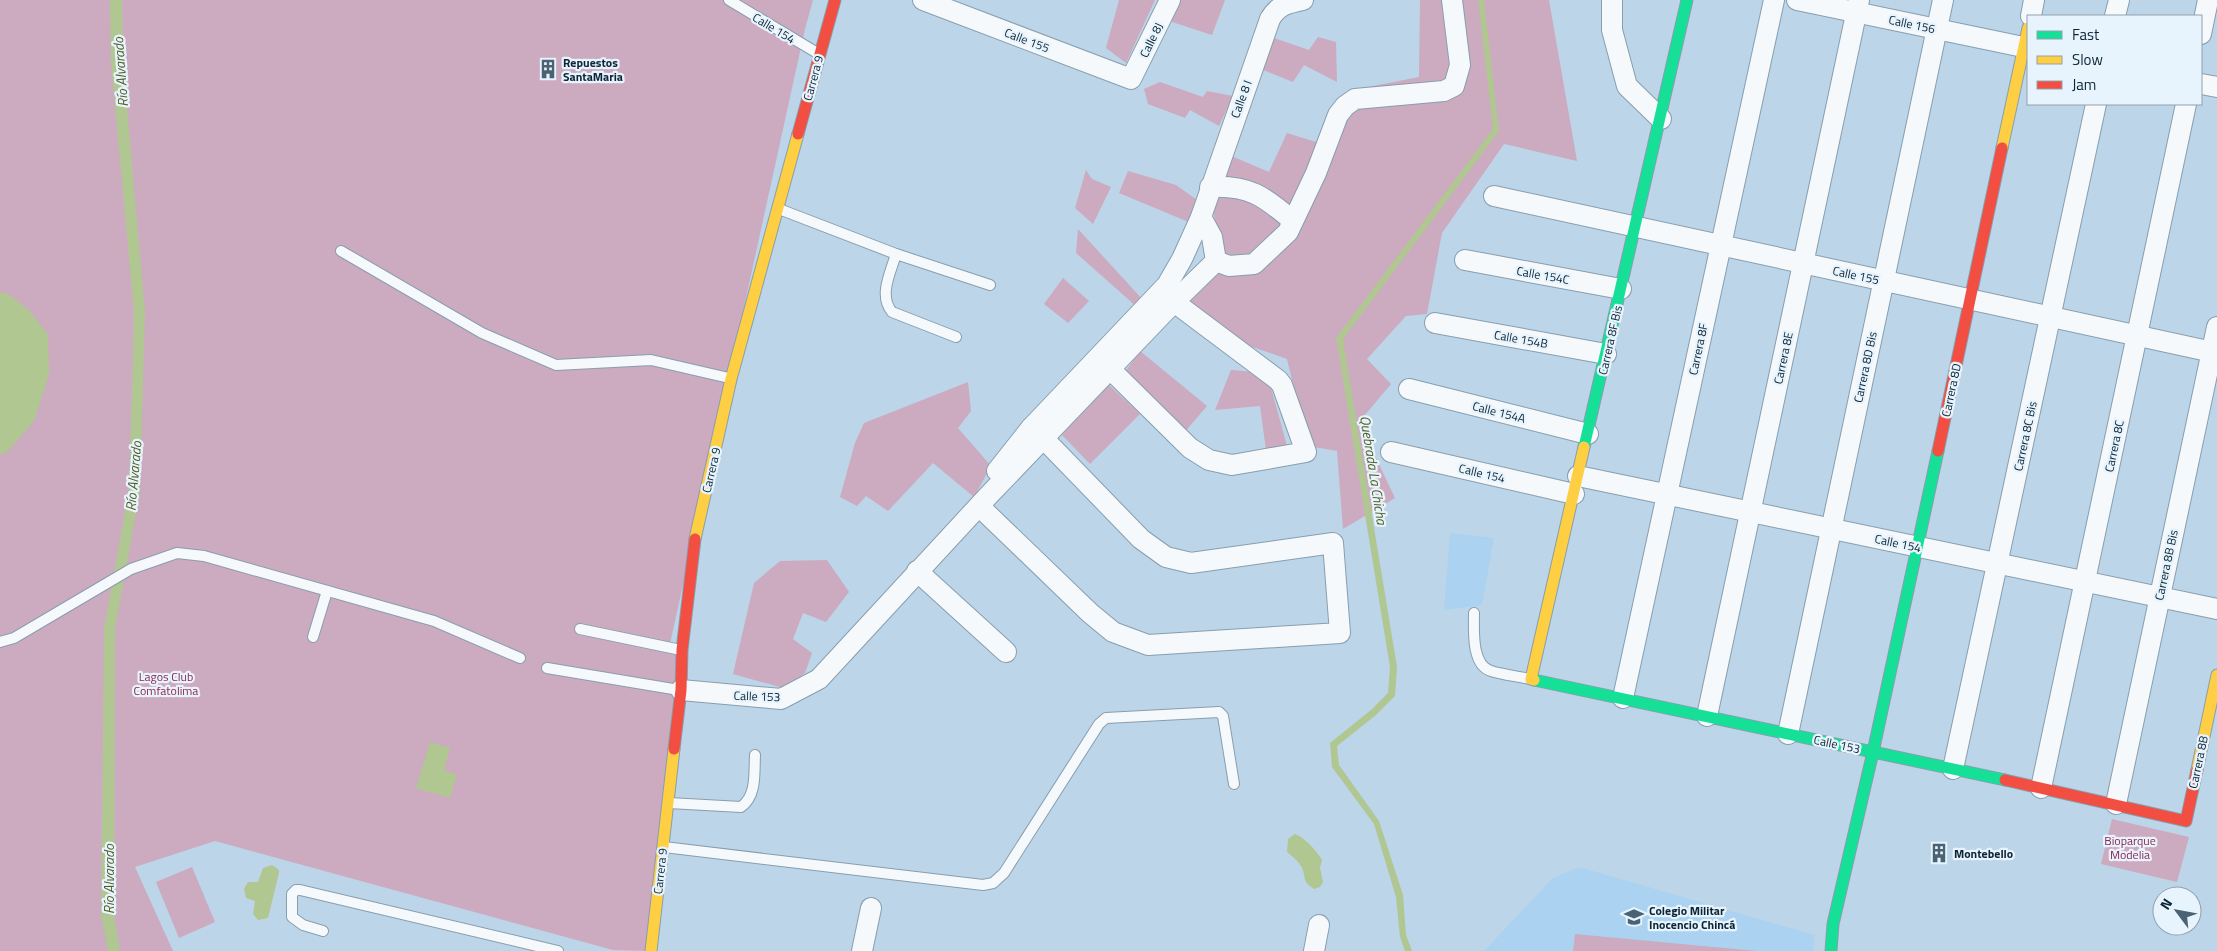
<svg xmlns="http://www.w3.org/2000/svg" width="2217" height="951" font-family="'Titillium Web',sans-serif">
<rect width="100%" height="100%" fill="#bcd5e8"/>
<g fill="#abd3f1">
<polygon points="1450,533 1494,538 1482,605 1444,610"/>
<polygon points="1579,867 1815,935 1813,951 1484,951 1553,878"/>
</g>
<g fill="#ccaac0">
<polygon points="0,0 813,0 805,29 668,653 679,654 651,951 613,950 215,841 135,867 173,951 0,951"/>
<polygon points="1119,0 1155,0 1126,63 1106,48"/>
<polygon points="1178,0 1225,0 1212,35 1169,21"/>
<polygon points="1420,0 1549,0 1577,161 1504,144 1442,233 1427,314 1406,316 1367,359 1391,384 1359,422 1395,498 1343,529 1337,451 1308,446 1287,359 1218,335 1187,296 1221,251 1213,210 1229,155 1269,172 1287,133 1316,142 1353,90 1419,77"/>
<polygon points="1318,37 1336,42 1337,82 1304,65 1293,82 1263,70 1274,38 1309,50"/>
<polygon points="1160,82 1203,97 1207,91 1233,96 1219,126 1190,110 1185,118 1148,104 1144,89"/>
<polygon points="1086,170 1092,179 1111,187 1093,224 1075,208"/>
<polygon points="1128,171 1176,185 1197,200 1191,223 1119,193"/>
<polygon points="1078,229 1143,300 1137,307 1076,253"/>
<polygon points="1063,278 1089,301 1068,323 1044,304"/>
<polygon points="1140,351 1207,406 1183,434 1125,372"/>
<polygon points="1231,370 1267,373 1287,446 1266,450 1260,406 1215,410"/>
<polygon points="968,382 971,411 958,428 991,466 974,497 933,463 888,511 866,496 857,506 840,497 855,443 864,423"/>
<polygon points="1109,385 1140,414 1090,464 1062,435"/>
<polygon points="827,560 849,592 826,622 803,613 793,639 812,653 805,673 783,688 733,674 754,583 780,561"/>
<polygon points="2112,819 2189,837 2177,882 2101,864"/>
<polygon points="192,867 215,922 179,938 156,882"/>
<polygon points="1575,934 1757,951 1573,951"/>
</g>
<g fill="#b0c791">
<polygon points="110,0 122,0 123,61 145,312 140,491 115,629 114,915 120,951 108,951 101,915 104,629 129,489 134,313 111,62"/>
<polygon points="1478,0 1484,0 1499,131 1343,339 1397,667 1395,696 1376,715 1337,746 1339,765 1379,821 1403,895 1406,935 1412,951 1405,951 1400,937 1396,897 1374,824 1332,767 1330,743 1371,710 1388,693 1390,667 1336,338 1493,129"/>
<polygon points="0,292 10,295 31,312 48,335 49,375 34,421 7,452 0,455"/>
<polygon points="430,742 450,748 444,770 457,775 450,798 416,788"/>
<path d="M1295,834C1305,838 1316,850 1322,860L1320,868L1323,882L1320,887L1314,889C1301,881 1307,877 1301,866C1297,860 1292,856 1287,852L1288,839Z"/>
<polygon points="272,865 279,870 279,873 268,918 258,920 253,914 255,901 246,898 244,889 248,882 258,882 263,868"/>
</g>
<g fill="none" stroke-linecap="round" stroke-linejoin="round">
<defs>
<g id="lane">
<polyline points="729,0 819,54"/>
<polyline points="779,209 896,254 990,285"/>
<polyline points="341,251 482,333 556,365 651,360 729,378"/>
<path d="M896,254C891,272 878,295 892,312L956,337"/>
<path d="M1474,613C1474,629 1471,665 1491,671C1503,675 1517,676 1530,679"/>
<polyline points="580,629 681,650"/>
<polyline points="313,637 327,591"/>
<polyline points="0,642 14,638 131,569 177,553 204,556 434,621 520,658"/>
<polyline points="547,668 679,690"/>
<path d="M669,803L741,807C757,796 754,773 755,755"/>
<polyline points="664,847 983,885 993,883 1004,873 1099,724 1106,718 1219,712 1223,716 1234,784"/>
<polyline points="323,931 303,925 292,917 292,894 296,890 300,890 558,951"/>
</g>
<g id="street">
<polyline points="923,0 1131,79 1170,0"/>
<polyline points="1612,0 1612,30 1627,86 1661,119"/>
<polyline points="1797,0 2028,48"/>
<polyline points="2031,16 2034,0"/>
<polyline points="2115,16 2119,0"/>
<polyline points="2201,34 2208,0"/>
<polyline points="2201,84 2217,87"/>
<path d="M1210,187C1249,185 1264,196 1293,221"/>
<polyline points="1494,196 2217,353"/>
<polyline points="1201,217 1212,237 1216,261"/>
<polyline points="1465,260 1621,289"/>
<polyline points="1216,261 1229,266 1254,264 1288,232 1316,173 1338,115 1345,106 1355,99 1444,91 1454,86 1460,65 1452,0"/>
<polyline points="1435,323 1606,354"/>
<polyline points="1110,369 1190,448 1209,460 1232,465 1306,452 1282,385 1278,380 1174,302"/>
<polyline points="1409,389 1588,434"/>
<polyline points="1391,452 1574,494"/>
<path d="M997,471L1031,428L1167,285L1182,259L1201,217L1270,19C1278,5 1288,3 1303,0"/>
<polyline points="1578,476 2217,609"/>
<polyline points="980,507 1090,613 1113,632 1148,645 1340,633 1333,543 1191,563 1166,557 1141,539 1044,439 1031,428"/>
<polyline points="917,571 1006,652"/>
<polyline points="681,690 781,699 819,679 988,496 1174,302 1216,261"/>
<polyline points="1623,698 1774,0"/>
<polyline points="1707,716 1859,0"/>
<polyline points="1788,734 1943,0"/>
<polyline points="1953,769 2096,104"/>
<polyline points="2041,788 2186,104"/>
<polyline points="2116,804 2217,327"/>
<polyline points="862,951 871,908"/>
<polyline points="1314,951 1319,925"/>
</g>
<g id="fast">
<polyline points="1584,447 1687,0"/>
<polyline points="1534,680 2005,780"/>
<polyline points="1831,951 1833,924 1873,752 1938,451"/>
</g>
<g id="slow">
<polyline points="2002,148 2028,28"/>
<polyline points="695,539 731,379 798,134"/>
<polyline points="1534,680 1531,679 1584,447"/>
<polyline points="2197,770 2217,675"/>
<polyline points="651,951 674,749"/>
</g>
<g id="jam">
<polyline points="798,134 835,0"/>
<polyline points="1938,451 2002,148"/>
<polyline points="674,749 681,690 682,650 695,539"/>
<polyline points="2005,780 2186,821 2197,770"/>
</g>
</defs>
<use href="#lane" stroke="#889eae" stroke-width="12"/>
<use href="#street" stroke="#889eae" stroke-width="22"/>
<use href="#fast" stroke="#889eae" stroke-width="13"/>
<use href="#slow" stroke="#889eae" stroke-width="13"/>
<use href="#jam" stroke="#889eae" stroke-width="13"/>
<use href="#lane" stroke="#f5f9fc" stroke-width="10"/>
<use href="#street" stroke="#f5f9fc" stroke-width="20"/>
<use href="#fast" stroke="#16e098" stroke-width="11"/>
<use href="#slow" stroke="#ffcf43" stroke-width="11"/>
<use href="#jam" stroke="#f24e42" stroke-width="11"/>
</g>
<defs>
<symbol id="building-bare" viewBox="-9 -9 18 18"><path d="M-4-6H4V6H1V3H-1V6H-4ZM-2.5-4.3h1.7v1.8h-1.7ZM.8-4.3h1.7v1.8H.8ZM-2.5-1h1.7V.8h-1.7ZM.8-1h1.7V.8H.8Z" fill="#4a6374" stroke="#e8f4fd" stroke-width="2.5" paint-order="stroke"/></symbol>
<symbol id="school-bare" viewBox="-9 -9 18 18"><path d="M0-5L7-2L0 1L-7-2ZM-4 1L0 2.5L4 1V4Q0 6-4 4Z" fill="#4a6374" stroke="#e8f4fd" stroke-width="2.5" paint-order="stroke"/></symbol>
</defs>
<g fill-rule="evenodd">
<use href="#building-bare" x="534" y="55" width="28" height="28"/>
<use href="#building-bare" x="1925" y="839" width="28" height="28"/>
<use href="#school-bare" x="1620" y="903" width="28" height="28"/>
</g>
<g text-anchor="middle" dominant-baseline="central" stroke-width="4.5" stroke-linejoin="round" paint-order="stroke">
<g font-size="12" fill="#0c2535" stroke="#e8f4fd">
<text transform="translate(1912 24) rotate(12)">Calle 156</text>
<text transform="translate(774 28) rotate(31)">Calle 154</text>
<text transform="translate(1027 40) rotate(21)">Calle 155</text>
<text transform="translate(1151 40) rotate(-64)">Calle 8J</text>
<text transform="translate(813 78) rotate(-75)">Carrera 9</text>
<text transform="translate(1241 99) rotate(-70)">Calle 8 I</text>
<text transform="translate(1543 275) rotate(10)">Calle 154C</text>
<text transform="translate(1856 275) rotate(12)">Calle 155</text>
<text transform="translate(1521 339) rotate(10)">Calle 154B</text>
<text transform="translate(1610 340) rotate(-77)">Carrera 8F Bis</text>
<text transform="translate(1698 349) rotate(-78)">Carrera 8F</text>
<text transform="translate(1783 358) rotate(-78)">Carrera 8E</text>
<text transform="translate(1865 367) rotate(-78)">Carrera 8D Bis</text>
<text transform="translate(1951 390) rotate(-78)">Carrera 8D</text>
<text transform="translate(1499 412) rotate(14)">Calle 154A</text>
<text transform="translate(2025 436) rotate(-78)">Carrera 8C Bis</text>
<text transform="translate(2114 446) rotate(-78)">Carrera 8C</text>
<text transform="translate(711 470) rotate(-77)">Carrera 9</text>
<text transform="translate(1482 473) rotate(13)">Calle 154</text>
<text transform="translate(1898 543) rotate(12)">Calle 154</text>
<text transform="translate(2166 565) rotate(-78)">Carrera 8B Bis</text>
<text transform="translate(757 696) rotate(2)">Calle 153</text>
<text transform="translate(1837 744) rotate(12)">Calle 153</text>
<text transform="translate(2198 762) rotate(-78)">Carrera 8B</text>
<text transform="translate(660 871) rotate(-84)">Carrera 9</text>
</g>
<g font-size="12" font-weight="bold" fill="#0c2535" stroke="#e8f4fd" text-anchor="start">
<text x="563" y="62">Repuestos<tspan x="563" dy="14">SantaMaria</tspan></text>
<text x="1954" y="853">Montebello</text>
<text x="1649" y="910">Colegio Militar<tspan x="1649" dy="14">Inocencio Chincá</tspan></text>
</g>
<g font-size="12" fill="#8e264f" stroke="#e8f4fd">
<text x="166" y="676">Lagos Club<tspan x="166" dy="14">Comfatolima</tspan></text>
<text x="2130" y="840">Bioparque<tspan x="2130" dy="14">Modelia</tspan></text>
</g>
<g font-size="14" font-style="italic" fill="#515f23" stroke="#e8f4fd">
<text transform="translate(120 72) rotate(-94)">Río Alvarado</text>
<text transform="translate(1374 470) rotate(81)">Quebrada La Chicha</text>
<text transform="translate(133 476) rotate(-85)">Río Alvarado</text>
<text transform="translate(108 879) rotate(-90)">Río Alvarado</text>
</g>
</g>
<rect x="2027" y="15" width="175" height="90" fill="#e8f4fd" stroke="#90a1ad"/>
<rect x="2037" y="31" width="25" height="8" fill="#16e098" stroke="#90a1ad"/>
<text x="2072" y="40" font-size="15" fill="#0c2535">Fast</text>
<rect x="2037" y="56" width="25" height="8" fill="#ffcf43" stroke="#90a1ad"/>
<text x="2072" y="65" font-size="15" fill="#0c2535">Slow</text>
<rect x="2037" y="81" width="25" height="8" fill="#f24e42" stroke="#90a1ad"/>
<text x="2072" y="90" font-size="15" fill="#0c2535">Jam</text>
<g transform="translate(2177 911) rotate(302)"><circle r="24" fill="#e8f4fd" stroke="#90a1ad"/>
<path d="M0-4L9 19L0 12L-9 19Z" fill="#4a6374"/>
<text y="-8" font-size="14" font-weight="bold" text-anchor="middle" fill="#0c2535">N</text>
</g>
</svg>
